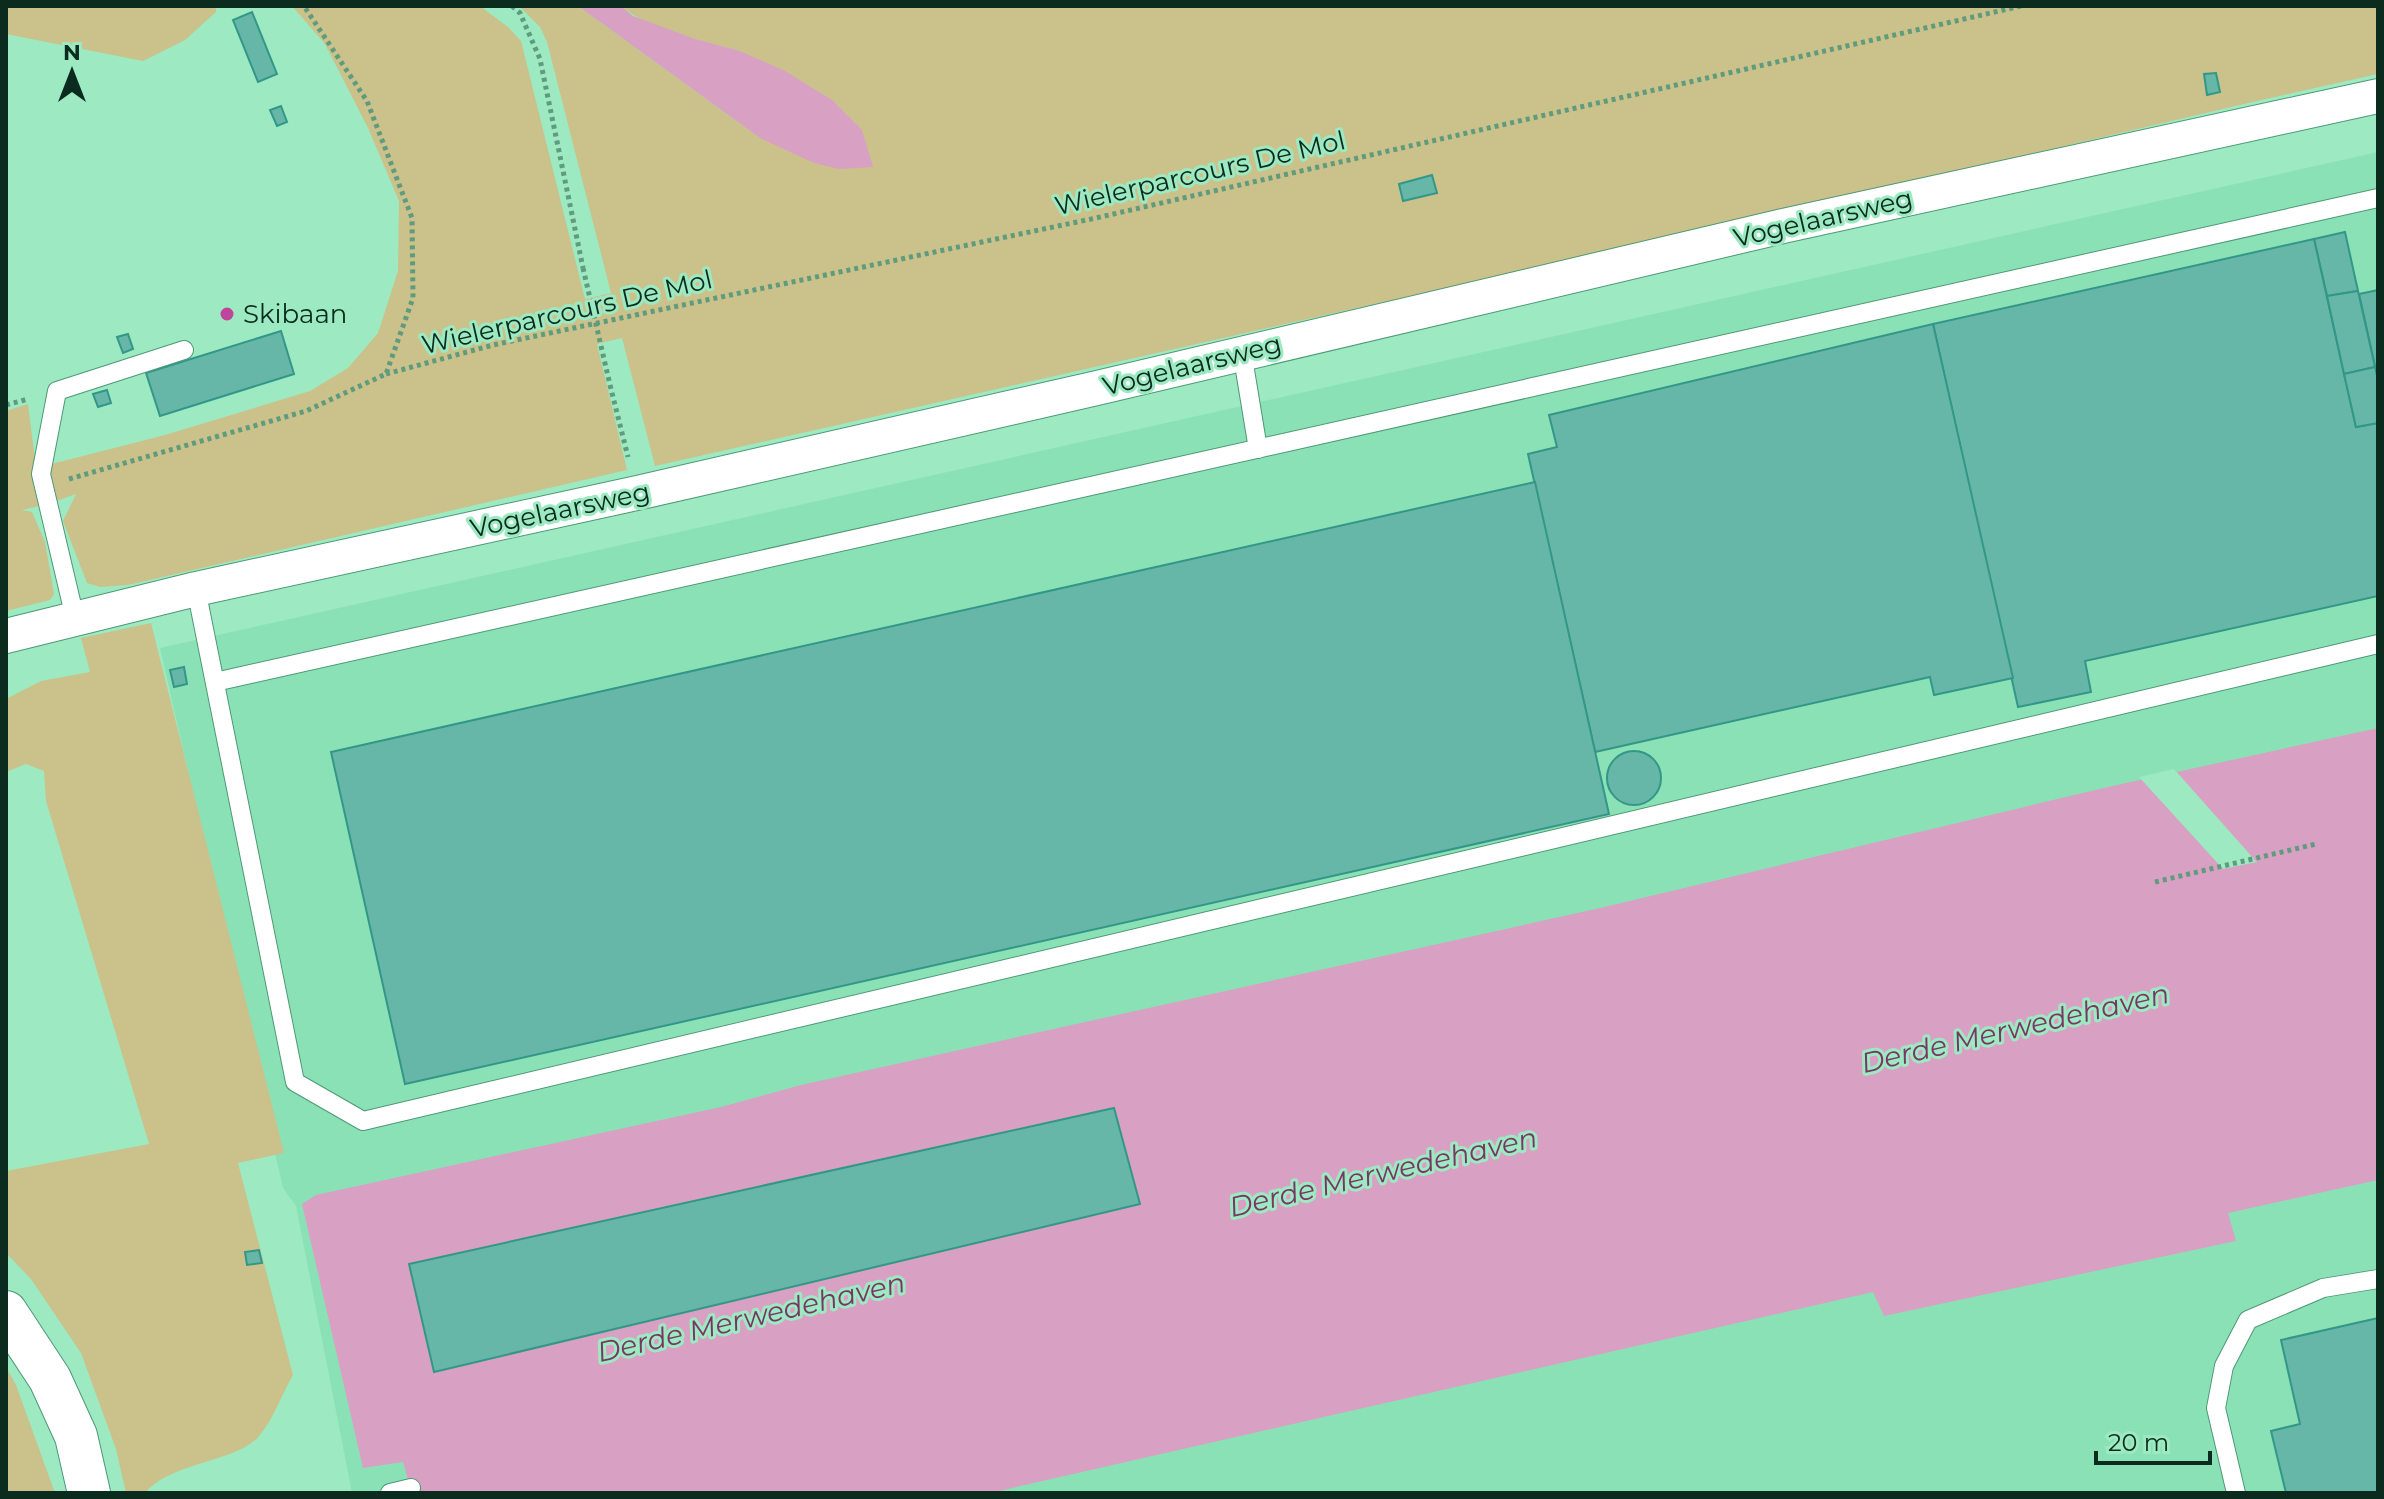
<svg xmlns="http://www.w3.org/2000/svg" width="2384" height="1499" font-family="Montserrat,sans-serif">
<rect width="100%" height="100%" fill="#9ce9c2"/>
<polygon fill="#8be1b6" points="2378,152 2378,1493 352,1493 296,1206 283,1188 160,648"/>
<g fill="#cac28a">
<polygon points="6,6 216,6 216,12 185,40 143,61 6,34"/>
<path d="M292,6H480L508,27L521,41L585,299L611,293L547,42L540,27L519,6H578L760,138L740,51C702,41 651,31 621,6H2378V74L2257,101L1810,206L655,466L622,338L597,344L627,470L128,585L100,587L87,583L63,521L76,494L48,504L22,510L32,512L45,542L54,594L50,600L6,611V411L28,404L36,468L165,435L310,391L348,368L378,333L398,271L399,201L368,128L325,44Z"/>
<path d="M151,623L284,1153L238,1163L293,1375C282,1394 274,1418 260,1435C239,1462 170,1462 145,1493H126L116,1449L81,1353L31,1279L6,1253V1171L149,1144L46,801L44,771L26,764L6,772V699L41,681L90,672L81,638Z"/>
<polygon points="6,1367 16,1385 55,1493 6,1493"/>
</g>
<g fill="#d8a0c3">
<polygon points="578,6 621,6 633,16 695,39 740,51 785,71 832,100 862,130 873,167 839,169 814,163 760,138"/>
<polygon points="2378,728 2378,1180 2228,1213 2236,1241 1884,1316 1873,1292 990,1493 412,1493 403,1462 363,1468 302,1204 316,1195 721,1107 801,1085 1600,908 2108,787"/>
</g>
<polygon fill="#9ce9c2" points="2174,769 2255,860 2257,862 2223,869 2139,777"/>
<g fill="#67b7a9" stroke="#339788" stroke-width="2">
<polygon points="252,12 277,74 258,82 233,20"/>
<polygon points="2216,73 2220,92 2207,95 2204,74"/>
<polygon points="281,106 287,122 277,126 270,110"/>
<polygon points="1432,175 1437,193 1403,201 1399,184"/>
<polygon points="2345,232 2358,291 2327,296 2314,239"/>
<polygon points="2314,239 2356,427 2378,423 2378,596 2085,661 2091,692 2018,707 1933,324"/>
<polygon points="2378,290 2378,380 2359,294"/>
<polygon points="2358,291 2375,367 2344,374 2327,296"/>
<polygon points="1933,324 2013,678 1934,695 1930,677 1595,752 1528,454 1557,447 1549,415"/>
<polygon points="281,331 294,374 160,416 146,373"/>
<polygon points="128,334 133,349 123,353 117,337"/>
<polygon points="2375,367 2378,380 2378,423 2356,427 2344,374"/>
<polygon points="107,390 111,403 98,407 93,394"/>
<polygon points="1535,482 1609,814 405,1084 331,752"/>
<polygon points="184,667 187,684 174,687 170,670"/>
<circle cx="1634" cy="778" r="27"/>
<polygon points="1114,1108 1140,1204 434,1372 409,1264"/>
<polygon points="259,1250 262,1263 247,1265 245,1252"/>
<polygon points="2378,1318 2378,1493 2286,1493 2271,1431 2300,1424 2281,1340"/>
</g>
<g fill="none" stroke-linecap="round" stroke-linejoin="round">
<defs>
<g id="service">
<polyline points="1242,352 1258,449"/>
<polyline points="196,589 295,1082 363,1121 2378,644"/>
<polyline points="75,618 41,474 57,391 184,350"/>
<polyline points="215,682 2378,198"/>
<polyline points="390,1493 411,1488"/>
<polyline points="2236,1493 2216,1408 2224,1366 2248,1320 2323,1288 2378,1279"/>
</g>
<polyline id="minor" points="6,636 196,589 637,493 1097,388 1783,226 2378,96"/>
<polyline id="tertiary" points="6,1312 50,1379 76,1436 89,1493"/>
</defs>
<use href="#service" stroke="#4d9975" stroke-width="20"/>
<use href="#minor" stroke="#4d9975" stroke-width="36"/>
<use href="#tertiary" stroke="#4d9975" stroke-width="44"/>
<g stroke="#609b7e" stroke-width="5" stroke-dasharray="4 4" stroke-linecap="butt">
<polyline points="512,6 520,13 540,59 583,268"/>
<polyline points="386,374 493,345 1096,218 2021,6"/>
<polyline points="610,385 628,457"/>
<polyline points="6,405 28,399"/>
<polyline points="69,479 306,411 386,374 413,298 412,218 367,101 304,6"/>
<polyline points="2155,882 2316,844"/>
</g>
<use href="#service" stroke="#fff" stroke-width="18"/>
<use href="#minor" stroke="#fff" stroke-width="34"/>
<use href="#tertiary" stroke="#fff" stroke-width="42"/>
<polyline stroke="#609b7e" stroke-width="5" stroke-dasharray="4 4" stroke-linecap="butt" points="583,268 610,385"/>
</g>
<circle fill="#be459a" stroke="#9ce9c2" stroke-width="3" cx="227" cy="314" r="8"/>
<g text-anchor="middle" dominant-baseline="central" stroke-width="6" stroke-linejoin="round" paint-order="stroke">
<g font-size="26" fill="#0a2b1d" stroke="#9ce9c2">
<text transform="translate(1200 173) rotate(-13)">Wielerparcours De Mol</text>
<text transform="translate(1823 218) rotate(-13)">Vogelaarsweg</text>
<text transform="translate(567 312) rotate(-13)">Wielerparcours De Mol</text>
<text transform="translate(1192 365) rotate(-14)">Vogelaarsweg</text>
<text transform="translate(560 510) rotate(-12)">Vogelaarsweg</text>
</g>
<g font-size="26" fill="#0a2b1d" stroke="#9ce9c2" text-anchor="start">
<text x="243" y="314">Skibaan</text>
</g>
<g font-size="28" font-style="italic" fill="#793563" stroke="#9ce9c2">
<text transform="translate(2015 1028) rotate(-13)">Derde Merwedehaven</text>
<text transform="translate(1383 1172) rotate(-13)">Derde Merwedehaven</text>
<text transform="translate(751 1317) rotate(-13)">Derde Merwedehaven</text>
</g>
</g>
<rect width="2384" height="1499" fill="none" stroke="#0a2b1d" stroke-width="16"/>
<g transform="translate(72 72)" stroke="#9ce9c2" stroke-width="6" paint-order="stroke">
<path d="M0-6L14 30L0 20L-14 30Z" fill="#0a2b1d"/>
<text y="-12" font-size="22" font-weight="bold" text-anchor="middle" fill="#0a2b1d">N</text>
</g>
<path d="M2096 1451v12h114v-12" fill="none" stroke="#0a2b1d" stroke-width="4"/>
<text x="2108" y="1451" font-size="24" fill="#0a2b1d" stroke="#9ce9c2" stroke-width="6" paint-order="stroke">20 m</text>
</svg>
